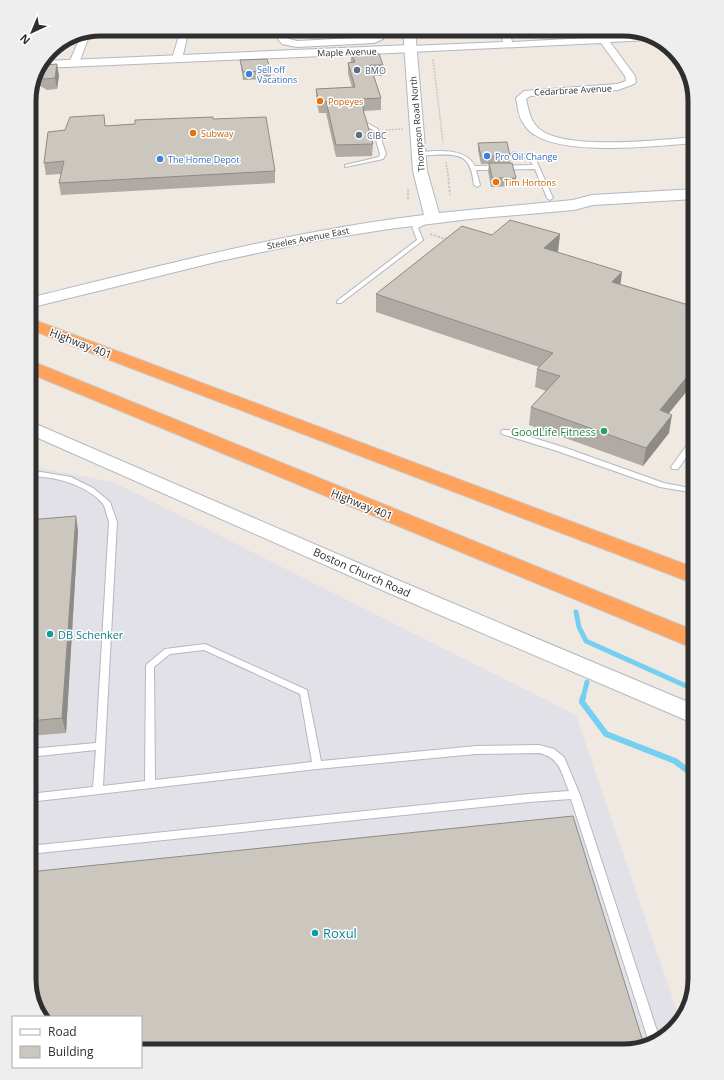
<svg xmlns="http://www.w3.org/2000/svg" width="724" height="1080" font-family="'Open Sans',sans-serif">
<rect width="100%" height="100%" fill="#efe9e1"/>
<polygon fill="#e3e1e8" points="29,466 113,482 576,715 680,1020 659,1041 623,1051 141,1017 29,979"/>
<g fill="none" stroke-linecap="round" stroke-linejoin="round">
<g stroke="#75cff0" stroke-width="5">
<polyline points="576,612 579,627 586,641 695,690"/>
<polyline points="583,698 587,682"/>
</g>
<polyline stroke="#75cff0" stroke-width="6" points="583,697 582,702 606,734 675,761 695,776"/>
<defs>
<g id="service">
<polygon points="365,124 369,124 378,129 386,154 383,159 345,167 345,165 379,157 380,154 373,130 365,126"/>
<path d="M419,152C437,151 465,147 475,166L533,165L528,158L511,154L514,152L532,156L536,160L553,198L550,200L547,198L535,169L476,170L480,185L477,187L474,185C473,178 472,167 466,161C456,150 431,157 417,155L416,154Z"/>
<polygon points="429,218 432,220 431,221 418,228 423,240 422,241 341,303 337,303 337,301 417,240 412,227"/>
<polygon points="502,430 508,430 563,447 664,483 695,489 695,493 660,487 557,451 502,434 501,432"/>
<polygon points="692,438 695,438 695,445 678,469 672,469 671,467"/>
<path d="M41,472L71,477L93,488L110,502L117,522L103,786L145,781L146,666L147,664L165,649L205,644L307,690L321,761L476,746L539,745L554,749L564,757L580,795L660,1040L650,1044L649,1042L571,799L529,802L29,854V846L529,794L569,791C561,773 561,758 539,753L476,754L317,769L29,802V794L93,787L96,750L29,757V749L96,743L109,522C107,517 106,509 103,504C87,485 53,475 29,477V473ZM204,650L300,694L312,762L155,780L154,667L170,654Z"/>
</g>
<g id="minor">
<polygon points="181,29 189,29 182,59 177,62 172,59"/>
<polygon points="278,29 286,29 286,38 297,41 372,37 376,36 377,29 385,29 383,39 374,43 297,47 282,44 278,39"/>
<path d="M501,29H509L512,42L644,35L654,38L650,40L610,42L635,76L636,82L634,84L618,90L530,96L526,99C529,111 530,123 542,131C572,150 659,140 695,137V143C656,146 567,156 535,135C531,133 526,128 524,124C518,118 518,106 516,98L524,91L617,84L626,81L625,76L601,43L410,52L405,49L410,46L503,42Z"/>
<polygon points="91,31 79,63 74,66 71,65 69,63 82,33"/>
</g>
<g id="tertiary">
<polygon points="410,45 414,46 416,49 414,52 42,68 45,61"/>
<polygon points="29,421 400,581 695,705 695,724 384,591 29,434"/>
</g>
<path id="secondary" d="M403,29H415L427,171L439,213L573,200L592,195L695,189V199L593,205L574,210L470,219L389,229L319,240L220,261L29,308V298C160,266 290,231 424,215L413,171Z"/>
<g id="motorway">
<polygon points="29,318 695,568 695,584 29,329"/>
<polygon points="29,360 695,631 695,649 29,373"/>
</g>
</defs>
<use href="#service" stroke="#b4b7c1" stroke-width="2"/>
<use href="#minor" stroke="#b4b7c1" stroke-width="2"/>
<use href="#tertiary" stroke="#b4b7c1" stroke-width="2"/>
<use href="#secondary" stroke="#b4b7c1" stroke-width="2"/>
<use href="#motorway" stroke="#c9c9c9" stroke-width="2"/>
<g stroke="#c9c9c9" stroke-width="1.5" stroke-dasharray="2 1" stroke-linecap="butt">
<polyline points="429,29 430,38"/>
<polyline points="433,59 443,143"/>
<polyline points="386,130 403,129"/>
<polyline points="446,162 448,175"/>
</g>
<g stroke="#c9c9c9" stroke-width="2" stroke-dasharray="2.5 1.5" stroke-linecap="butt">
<polyline points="448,174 450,195"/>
<polyline points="408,189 408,200"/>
<polyline points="430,234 445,239 447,238"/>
</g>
<use href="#service" fill="#fff" fill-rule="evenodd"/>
<use href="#minor" fill="#fff" fill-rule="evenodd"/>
<use href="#tertiary" fill="#fff" fill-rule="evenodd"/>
<use href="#secondary" fill="#fff" fill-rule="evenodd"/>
<use href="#motorway" fill="#ffa35c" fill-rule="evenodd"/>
</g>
<g fill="#afaba4">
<polygon points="351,52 383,65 383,76 374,76 381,98 381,110 363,111 364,114 373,144 372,156 336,157 326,113 319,113 316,100 316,89 352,87 348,74 348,63 351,62"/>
<polygon points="240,60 271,71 271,79 243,80 241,67"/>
<polygon points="44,65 59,75 57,89 47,90 35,83"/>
<polygon points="213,119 275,171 275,183 61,195 59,183 61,174 46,175 44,163 65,130 105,126"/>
<polygon points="478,143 510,156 510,163 516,178 516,186 491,187 488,171 489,164 481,164 478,151"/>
<polygon points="560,234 558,251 556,252 620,284 695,307 695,381 669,413 669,433 643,466 529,425 531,407 546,391 535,387 537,369 539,367 376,312 376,294 492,235"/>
<polygon points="29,520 78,531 66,733 29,736"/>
</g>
<g fill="#8e8b86">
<polygon points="57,64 59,75 57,89 55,78"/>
<polygon points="560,234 558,251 542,265 544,248"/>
<polygon points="622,272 620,289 612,282"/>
<polygon points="695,367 695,381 656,429 660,410"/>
<polygon points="672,415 669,433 643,466 646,448"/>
<polygon points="76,516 78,531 66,733 62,718"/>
</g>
<g fill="#cbc7bf" stroke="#8e8b86">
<polygon points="373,50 379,54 383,65 370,65 381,98 362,99 364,114 365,116 373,144 336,145 326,101 319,102 316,89 355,87 348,63 355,62 351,52"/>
<polygon points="267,59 271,71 243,72 240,60"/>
<polygon points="57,64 55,78 45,79 39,75 44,65"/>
<polygon points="104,115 105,126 135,124 135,120 213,117 213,119 266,117 275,171 59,183 64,161 44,163 48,132 65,130 70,117"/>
<polygon points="507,142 510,156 481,156 478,143"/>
<polygon points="489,163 512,163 516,178 492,178"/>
<polygon points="510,220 560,234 544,248 622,272 612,282 695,307 695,367 660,410 672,415 646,448 531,407 560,376 537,369 553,353 376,294 462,226 492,235"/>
<polygon points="76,516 62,718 29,721 29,520"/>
<polygon points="573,816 644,1045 623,1051 141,1051 141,1017 41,1017 39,1015 29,979 29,872"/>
</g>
<g fill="#5c6f8a" stroke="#fff" stroke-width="1.5">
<circle cx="357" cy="70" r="4"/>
<circle cx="359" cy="135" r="4"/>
</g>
<g fill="#3f7fe0" stroke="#fff" stroke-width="1.5">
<circle cx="249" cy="74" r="4"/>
<circle cx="487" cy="156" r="4"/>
<circle cx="160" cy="159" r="4"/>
</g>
<g fill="#e8710a" stroke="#fff" stroke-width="1.5">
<circle cx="320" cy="101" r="4"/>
<circle cx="193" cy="133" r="4"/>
<circle cx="496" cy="182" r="4"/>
</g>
<circle fill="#2e9e5b" stroke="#fff" stroke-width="1.5" cx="604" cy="431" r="4"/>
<g fill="#0f9aa8" stroke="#fff" stroke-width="1.5">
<circle cx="50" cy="634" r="4"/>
<circle cx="315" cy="933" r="4"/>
</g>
<g text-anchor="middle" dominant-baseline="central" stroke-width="3" stroke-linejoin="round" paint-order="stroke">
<g font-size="9" fill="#2e2e2e" stroke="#fff">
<text transform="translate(347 52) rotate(-2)">Maple Avenue</text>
<text transform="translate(573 90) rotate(-3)">Cedarbrae Avenue</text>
<text transform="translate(417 124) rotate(-95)">Thompson Road North</text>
<text transform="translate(308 238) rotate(-11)">Steeles Avenue East</text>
</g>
<g font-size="9" fill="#366cbe" stroke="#fff" text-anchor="start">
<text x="257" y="69">Sell off<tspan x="257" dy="10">Vacations</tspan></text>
<text x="495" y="156">Pro Oil Change</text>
<text x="168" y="159">The Home Depot</text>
</g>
<g font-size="9" fill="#4e5e75" stroke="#fff" text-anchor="start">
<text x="365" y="70">BMO</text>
<text x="367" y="135">CIBC</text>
</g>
<g font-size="9" fill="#c56008" stroke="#fff" text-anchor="start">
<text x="328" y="101">Popeyes</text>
<text x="201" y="133">Subway</text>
<text x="504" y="182">Tim Hortons</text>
</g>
<g font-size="11" fill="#2e2e2e" stroke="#fff">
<text transform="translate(81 343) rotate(21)">Highway 401</text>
<text transform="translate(362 504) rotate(22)">Highway 401</text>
<text transform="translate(362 572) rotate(24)">Boston Church Road</text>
</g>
<g font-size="11" fill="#27864d" stroke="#fff" text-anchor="end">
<text x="596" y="431">GoodLife Fitness</text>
</g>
<g font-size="11" fill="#0d838f" stroke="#fff" text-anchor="start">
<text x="58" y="634">DB Schenker</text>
</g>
<g font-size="13" fill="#0d838f" stroke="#fff" text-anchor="start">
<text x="323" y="933">Roxul</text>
</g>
</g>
<path d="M0 0H724V1080H0ZM101 36H623A65 65 0 0 1 688 101V979A65 65 0 0 1 623 1044H101A65 65 0 0 1 36 979V101A65 65 0 0 1 101 36Z" fill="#eee" fill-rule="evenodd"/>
<path fill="none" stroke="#2e2e2e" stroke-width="5" d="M101 36H623A65 65 0 0 1 688 101V979A65 65 0 0 1 623 1044H101A65 65 0 0 1 36 979V101A65 65 0 0 1 101 36Z"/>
<rect x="12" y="1016" width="130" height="52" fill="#ffffff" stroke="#ababab"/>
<rect x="20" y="1029" width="20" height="6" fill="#ffffff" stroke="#ababab"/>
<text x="48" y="1036" font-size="12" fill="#2e2e2e">Road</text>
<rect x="20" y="1046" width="20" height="12" fill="#cbc7bf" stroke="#ababab"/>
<text x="48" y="1056" font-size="12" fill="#2e2e2e">Building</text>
<g transform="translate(32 32) rotate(224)" stroke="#ffffff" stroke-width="3" paint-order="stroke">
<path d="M0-3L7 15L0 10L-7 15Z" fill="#2e2e2e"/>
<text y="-6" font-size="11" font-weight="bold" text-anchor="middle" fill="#2e2e2e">N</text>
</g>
</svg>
